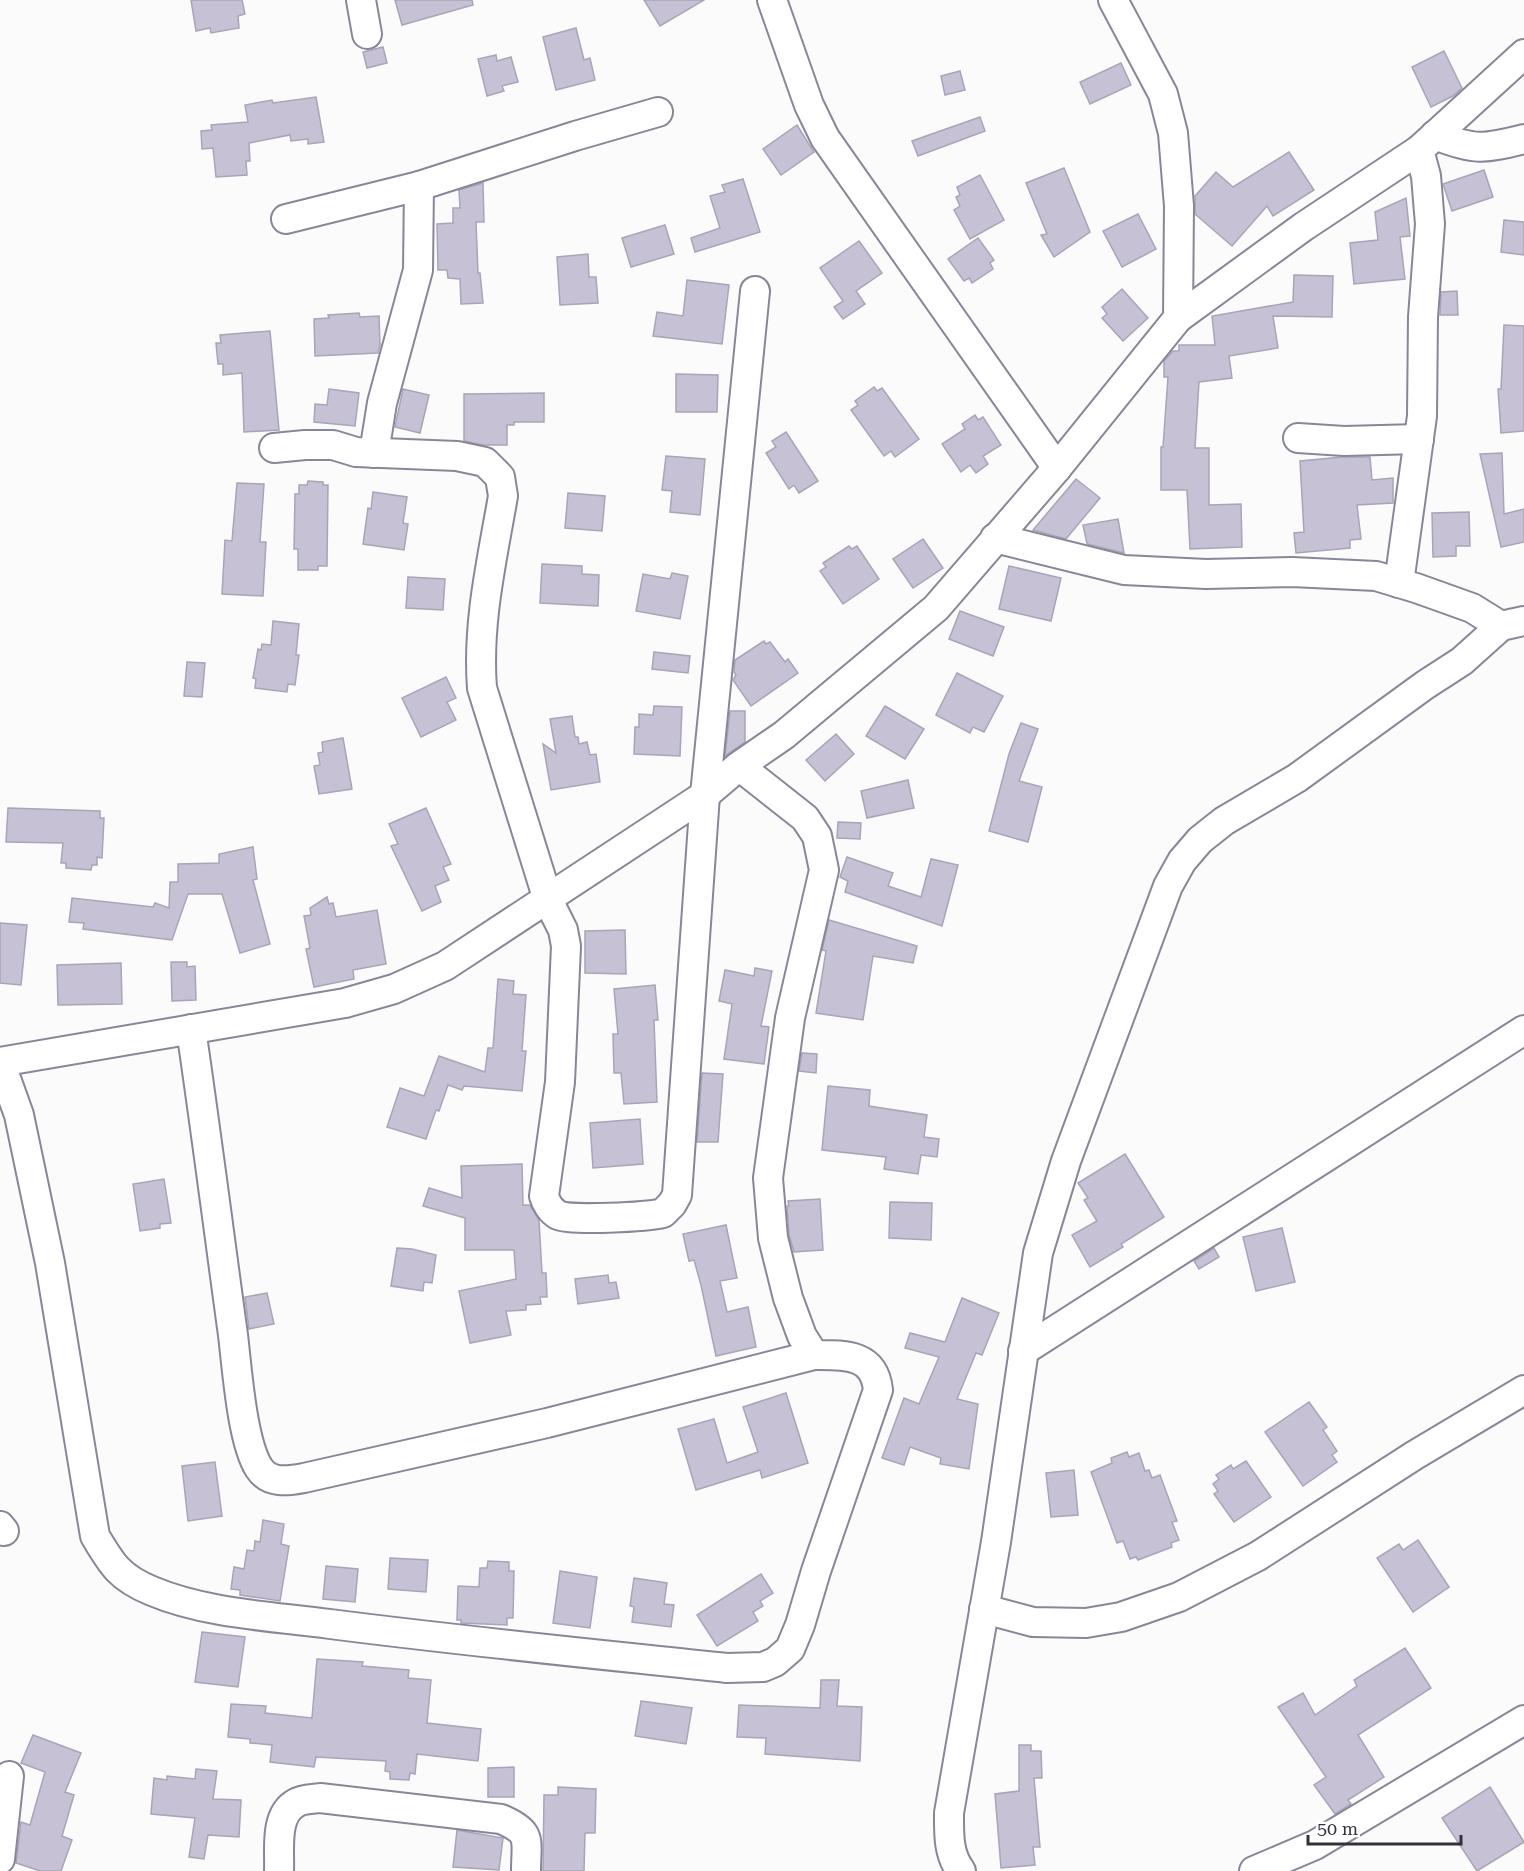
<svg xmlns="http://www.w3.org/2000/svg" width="1524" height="1871" font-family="'Roboto Serif',serif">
<rect width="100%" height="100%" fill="#fbfbfb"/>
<g fill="#c6c1d5" stroke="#a9a4b8" stroke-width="1.5">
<polygon points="191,0 242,0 245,14 238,16 239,28 211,33 210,28 196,31"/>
<polygon points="395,0 472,0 473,5 402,25"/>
<polygon points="644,0 704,0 660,26"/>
<polygon points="576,28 584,60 590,58 595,80 556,90 543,37"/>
<polygon points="383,47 387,63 367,68 363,52"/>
<polygon points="1444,51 1462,88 1453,96 1431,107 1412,67"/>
<polygon points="496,55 497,61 511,57 518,82 502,86 504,91 487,96 478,59"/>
<polygon points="1121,63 1131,85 1090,104 1080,82"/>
<polygon points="960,71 965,90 945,95 941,76"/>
<polygon points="316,97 324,142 308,144 308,139 291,141 290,135 249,143 250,161 246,161 247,175 216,177 213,148 202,149 201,131 212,130 211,125 248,122 245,105 272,100 273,103"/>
<polygon points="980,117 985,131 918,156 912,141"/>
<polygon points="797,125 814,152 781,175 763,149"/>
<polygon points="1289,152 1314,190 1273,216 1267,206 1232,246 1195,214 1195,196 1216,172 1233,187"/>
<polygon points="1064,168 1090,232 1054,257 1041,235 1047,234 1026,183"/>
<polygon points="1484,170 1493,197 1452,211 1443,184"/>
<polygon points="980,175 1004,220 970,239 954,210 960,206 956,197 960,195 957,187"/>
<polygon points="743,179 760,232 695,252 691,238 720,228 710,196 725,192 722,185"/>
<polygon points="483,183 484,222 476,222 478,273 480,273 483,303 461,304 460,279 448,278 447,270 438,270 437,224 453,223 453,208 460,208 459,190"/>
<polygon points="1406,198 1410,236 1400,237 1405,279 1354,284 1350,243 1378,240 1375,212"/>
<polygon points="1138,214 1156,249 1122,267 1103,231"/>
<polygon points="1504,220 1524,222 1524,255 1501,252"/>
<polygon points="665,225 674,254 631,267 622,238"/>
<polygon points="978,238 994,260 990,263 993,269 972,283 969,278 964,281 948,259"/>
<polygon points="859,241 882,273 856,291 865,304 843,319 834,307 843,301 820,268"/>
<polygon points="588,254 589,277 596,277 598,303 560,305 557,257"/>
<polygon points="1294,275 1333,276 1332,317 1273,316 1278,348 1229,356 1232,378 1199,382 1195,448 1209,448 1209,505 1241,504 1242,547 1190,549 1187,490 1161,490 1161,447 1163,447 1168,377 1164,377 1164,361 1173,351 1179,351 1179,345 1215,345 1212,316 1293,302"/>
<polygon points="687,280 729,285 722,344 653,336 657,312 683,316"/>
<polygon points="1122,289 1148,318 1123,341 1102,318 1107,314 1102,307"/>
<polygon points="1457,291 1458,315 1440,315 1441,292"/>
<polygon points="359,313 360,317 379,316 380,345 378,353 315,356 314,319 329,318 328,315"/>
<polygon points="1504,325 1524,326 1524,431 1501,433 1498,389 1501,389"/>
<polygon points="270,331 279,430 244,432 242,373 223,375 223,364 218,364 216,343 221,343 220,335"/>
<polygon points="676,374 718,375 717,412 676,412"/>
<polygon points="874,387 877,391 882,388 919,439 895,457 891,451 884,456 851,410 858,405 855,401"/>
<polygon points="329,389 359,393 355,426 314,422 315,404 327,405"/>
<polygon points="403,389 429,395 420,433 395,427"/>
<polygon points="544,393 544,422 514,422 514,425 507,425 507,445 483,445 464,441 464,394"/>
<polygon points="975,415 978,420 983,417 1001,445 983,456 988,464 976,473 970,465 961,472 942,444 965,429 962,424"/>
<polygon points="786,432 818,481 799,493 794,485 789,489 766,453 776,447 772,441"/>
<polygon points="1502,453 1504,514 1524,509 1524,542 1501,547 1480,454"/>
<polygon points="666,456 705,459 700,515 670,512 672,491 662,490"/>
<polygon points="1342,457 1370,457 1372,480 1393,478 1393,503 1357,505 1361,539 1350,540 1350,548 1296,553 1294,533 1304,532 1300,461"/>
<polygon points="1076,479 1100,498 1066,539 1033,530"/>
<polygon points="308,481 323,482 323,485 328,485 327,566 318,566 318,570 298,570 298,549 294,549 295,494 299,494 299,485 307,485"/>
<polygon points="237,483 264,484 260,542 266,542 263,596 222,594 225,540 232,541"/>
<polygon points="373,492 407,497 403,523 408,524 404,550 363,544 368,508 371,509"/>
<polygon points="568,493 605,496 602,531 565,528"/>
<polygon points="1469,512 1470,546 1456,546 1456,556 1433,557 1432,513"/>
<polygon points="1118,519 1124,553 1087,544 1083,525"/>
<polygon points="923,539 943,568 913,588 893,559"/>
<polygon points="849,546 852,549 857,546 879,579 843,604 820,571 826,567 823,563"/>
<polygon points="542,564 582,566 582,574 599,575 598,606 540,603"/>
<polygon points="1009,566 1061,578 1051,621 999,609"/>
<polygon points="672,573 688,576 680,619 636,611 643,574 670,579"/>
<polygon points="408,577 445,579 443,610 406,608"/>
<polygon points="960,611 1004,627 993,656 949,639"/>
<polygon points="273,621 299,624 296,655 299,655 295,685 288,684 287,692 255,688 256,679 253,678 258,649 261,650 262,644 271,645"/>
<polygon points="764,641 766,644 770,642 785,662 788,659 798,673 751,706 733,680 736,675 734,672 735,660"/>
<polygon points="654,652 690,656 688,673 652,669"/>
<polygon points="187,662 205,663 202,697 184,696"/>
<polygon points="957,673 1003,696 984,732 973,727 970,733 936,715"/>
<polygon points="446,677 456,698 447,702 456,720 421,737 402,698"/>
<polygon points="654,706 682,707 680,756 634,754 635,727 639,727 639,714 653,715"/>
<polygon points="885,706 924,729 905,759 866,736"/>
<polygon points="730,711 745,711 745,742 725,756"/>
<polygon points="572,716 575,737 578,737 579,744 587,742 590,755 596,754 600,782 551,790 543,744 556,753 550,719"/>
<polygon points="1021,723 1038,729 1019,781 1042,787 1028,842 989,831 1009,754"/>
<polygon points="836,734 854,754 825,781 806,760"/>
<polygon points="343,738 352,789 319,794 314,766 320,765 318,753 323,752 322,742"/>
<polygon points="908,780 914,808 867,818 861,791"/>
<polygon points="8,808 100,811 100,818 104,818 102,858 97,857 97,865 92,865 91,870 66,868 66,863 61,863 63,843 6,842"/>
<polygon points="426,808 451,864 443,867 449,880 435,886 441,902 422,911 391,846 398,844 389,824"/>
<polygon points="838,822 861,823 860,839 837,838"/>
<polygon points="253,847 257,879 253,880 270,944 240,953 222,894 188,894 172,940 83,929 84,923 69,922 72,898 153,907 155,903 169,908 170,882 178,882 178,864 219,863 219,854"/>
<polygon points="847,857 893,873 888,886 921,897 931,859 958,865 942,926 845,892 848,881 840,877"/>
<polygon points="327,897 329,904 333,903 336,917 377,910 386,964 353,970 354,979 314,987 306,949 310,948 304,916 311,915 310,908"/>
<polygon points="829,920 917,946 913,963 873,956 863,1020 816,1013 826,951 822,950"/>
<polygon points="0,923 27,925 21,985 0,983"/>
<polygon points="625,930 626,974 585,973 585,931"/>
<polygon points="171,962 187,962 187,967 195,966 196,1000 172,1001"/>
<polygon points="121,963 122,1004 58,1005 57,965"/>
<polygon points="755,968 772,971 761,1026 769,1027 764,1064 724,1059 732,1004 719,1001 725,970 754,976"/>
<polygon points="498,979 514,981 513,994 526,995 522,1051 526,1051 522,1091 464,1086 462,1090 448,1085 439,1111 436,1110 426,1139 387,1127 400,1088 424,1096 439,1056 485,1072 488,1048 493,1048"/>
<polygon points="655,985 658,1020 654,1020 657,1102 624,1104 621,1073 614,1073 613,1034 618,1034 614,989"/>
<polygon points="802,1053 817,1054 816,1073 799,1071"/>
<polygon points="702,1073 723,1074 718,1142 697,1142"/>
<polygon points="828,1086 870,1090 869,1106 927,1115 924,1137 939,1139 937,1157 921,1155 918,1174 884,1169 886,1157 822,1150"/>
<polygon points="640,1119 643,1164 593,1168 590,1123"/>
<polygon points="1125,1154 1164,1217 1121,1244 1123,1247 1090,1267 1072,1235 1097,1221 1084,1200 1088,1198 1078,1183"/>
<polygon points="522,1164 523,1205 530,1205 539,1220 542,1273 546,1273 547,1297 540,1297 541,1304 526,1305 526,1310 506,1311 511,1335 470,1343 459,1291 516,1279 514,1250 465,1250 465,1218 423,1206 429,1188 462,1198 461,1166"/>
<polygon points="164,1179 171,1223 160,1224 160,1228 140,1231 133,1184"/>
<polygon points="820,1199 823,1250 794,1252 789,1235 787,1206 789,1206 788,1201"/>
<polygon points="890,1202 932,1203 931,1240 889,1238"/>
<polygon points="726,1225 737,1278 720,1281 727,1312 748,1307 756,1347 716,1356 701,1285 694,1260 689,1261 683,1234"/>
<polygon points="1282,1228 1295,1282 1256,1291 1243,1237"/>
<polygon points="397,1248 412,1249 436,1255 432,1283 424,1282 423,1291 391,1286"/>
<polygon points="1214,1248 1219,1257 1199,1269 1194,1261"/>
<polygon points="608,1275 609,1283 616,1282 619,1298 578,1304 575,1279"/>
<polygon points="267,1293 274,1324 249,1329 245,1297"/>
<polygon points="962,1298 999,1313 982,1355 976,1353 957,1399 978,1404 969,1469 940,1464 941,1458 910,1447 904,1465 882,1458 904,1398 919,1404 939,1357 905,1348 910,1333 945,1342"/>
<polygon points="786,1393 808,1463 762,1478 760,1470 696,1490 678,1429 714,1419 727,1463 758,1452 743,1407"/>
<polygon points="1309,1402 1327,1427 1323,1430 1337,1451 1332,1455 1337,1462 1303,1486 1265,1432"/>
<polygon points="1127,1452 1129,1457 1139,1453 1145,1471 1149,1470 1152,1478 1160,1475 1177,1521 1172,1522 1179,1540 1171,1543 1172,1547 1138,1560 1136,1557 1130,1559 1123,1541 1117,1543 1091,1472 1112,1463 1111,1458"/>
<polygon points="1246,1461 1271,1497 1234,1522 1214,1494 1218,1491 1213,1484 1219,1479 1216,1475 1231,1465 1233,1469"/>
<polygon points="215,1462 222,1516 188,1521 182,1466"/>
<polygon points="1074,1470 1078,1515 1051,1517 1046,1473"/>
<polygon points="263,1520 284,1524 281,1544 289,1546 280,1601 240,1595 240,1590 231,1589 234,1567 244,1569 247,1550 254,1551 255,1541 260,1542"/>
<polygon points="1418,1540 1449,1587 1413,1612 1377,1558 1399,1544 1403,1550"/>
<polygon points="390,1558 428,1560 426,1592 388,1589"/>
<polygon points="488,1561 509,1562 509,1571 514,1571 513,1618 507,1618 507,1625 461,1623 461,1620 457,1620 458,1586 479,1587 480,1568 487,1568"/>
<polygon points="326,1566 358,1569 355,1602 323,1599"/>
<polygon points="560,1571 597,1577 590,1628 553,1623"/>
<polygon points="761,1574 773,1593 760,1601 763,1606 753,1612 758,1621 717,1646 697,1615"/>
<polygon points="634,1578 667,1583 664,1604 674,1605 671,1627 632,1622 634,1607 630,1606"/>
<polygon points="202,1632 245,1637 238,1687 195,1682"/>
<polygon points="1405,1648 1431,1688 1358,1735 1384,1777 1348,1800 1351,1804 1335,1814 1314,1785 1326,1777 1278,1707 1303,1693 1315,1715 1357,1686 1354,1680"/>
<polygon points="317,1659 363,1662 362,1666 409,1670 408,1678 431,1680 427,1723 481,1729 478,1761 417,1754 415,1774 410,1773 409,1780 390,1779 390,1772 385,1771 386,1761 316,1757 314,1767 270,1762 272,1745 250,1743 250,1739 228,1737 231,1704 266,1706 265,1713 312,1718"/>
<polygon points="821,1680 839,1680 837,1706 862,1707 860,1761 765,1754 766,1738 737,1737 739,1705 820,1708"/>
<polygon points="641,1701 692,1708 686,1744 635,1736"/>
<polygon points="33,1735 81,1753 65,1792 74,1795 62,1836 72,1840 61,1871 40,1871 16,1863 21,1822 30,1825 45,1772 21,1763"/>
<polygon points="1019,1745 1031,1745 1031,1751 1041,1751 1042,1778 1034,1778 1040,1847 1033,1847 1035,1865 1001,1868 995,1794 1019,1791"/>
<polygon points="514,1767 514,1797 488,1797 488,1768"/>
<polygon points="196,1769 217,1771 213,1799 241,1800 239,1837 208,1835 204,1859 189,1857 195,1818 151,1814 154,1778 167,1780 167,1776 195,1779"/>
<polygon points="558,1787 596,1789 595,1833 585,1833 584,1871 543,1871 544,1795 558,1795"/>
<polygon points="1490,1787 1524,1842 1477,1871 1442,1818"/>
<polygon points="457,1830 503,1838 499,1870 453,1867"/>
</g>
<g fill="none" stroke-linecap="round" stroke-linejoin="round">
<defs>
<g id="minor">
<polyline points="361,0 367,34"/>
<polyline points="772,0 809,105 825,138 1057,468"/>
<polyline points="1113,0 1163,94 1173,133 1179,206 1178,318"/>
<path d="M1435,135C1475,151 1484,149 1524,139"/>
<polyline points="286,219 419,186"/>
<polyline points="1298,438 1344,441 1419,439"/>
<path d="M274,448L305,445H333L356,452L457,456L485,462L500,477L503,496C492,560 477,623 482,688L548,900L563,930L566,946L560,1082L544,1196C546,1203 551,1211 558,1215C571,1221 647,1217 663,1213L672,1204L677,1195L705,795L755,291"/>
<polyline points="374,453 382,403 418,270 419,186 575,136 658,112"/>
<polyline points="995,538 1124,570 1206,574 1292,572 1376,576 1416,588 1472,608 1501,626"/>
<polyline points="1399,583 1422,416 1423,317 1430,224 1426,176 1419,150"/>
<path d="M739,766L805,818L817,836L824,870L790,1018L768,1178L773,1238L788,1298L802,1336L814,1355C844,1355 874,1353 878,1390L816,1571L800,1625L790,1649L775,1662L763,1667L727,1668C595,1654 462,1641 330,1624C271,1616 207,1614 152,1591C120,1578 112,1565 95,1536L50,1263L19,1115L0,1062L345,1003L394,989L445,966L705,795L739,766L784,735L936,608L1057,468L1178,318L1303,227L1419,150L1524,54"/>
<path d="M191,1029C206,1131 219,1233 233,1335C237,1368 242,1442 259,1468C269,1484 288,1481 304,1478L547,1423L814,1355"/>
<polyline points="1023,1351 1524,1030"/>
<polyline points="0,1526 4,1531"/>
<polyline points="984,1609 1033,1622 1086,1623 1121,1617 1179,1597 1258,1556 1415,1455 1524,1390"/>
<polyline points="0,1859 9,1776"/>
<path d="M279,1871C280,1850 274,1815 296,1803C302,1799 313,1799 320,1798L501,1819C533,1833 526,1839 526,1871"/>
<path d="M961,1871C948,1854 949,1834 949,1813L996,1542L1038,1253L1066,1161L1168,886L1182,861L1200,840L1224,821L1297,778L1425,685L1462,661L1501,626L1524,621"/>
<polyline points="1254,1871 1315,1845 1524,1720"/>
</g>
</defs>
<use href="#minor" stroke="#888699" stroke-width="32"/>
<use href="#minor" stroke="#fff" stroke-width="28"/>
</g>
<path d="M1308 1835v9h153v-9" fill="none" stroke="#323139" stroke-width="3"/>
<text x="1317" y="1835" font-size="18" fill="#323139" stroke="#ffffff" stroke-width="4.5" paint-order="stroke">50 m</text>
</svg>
